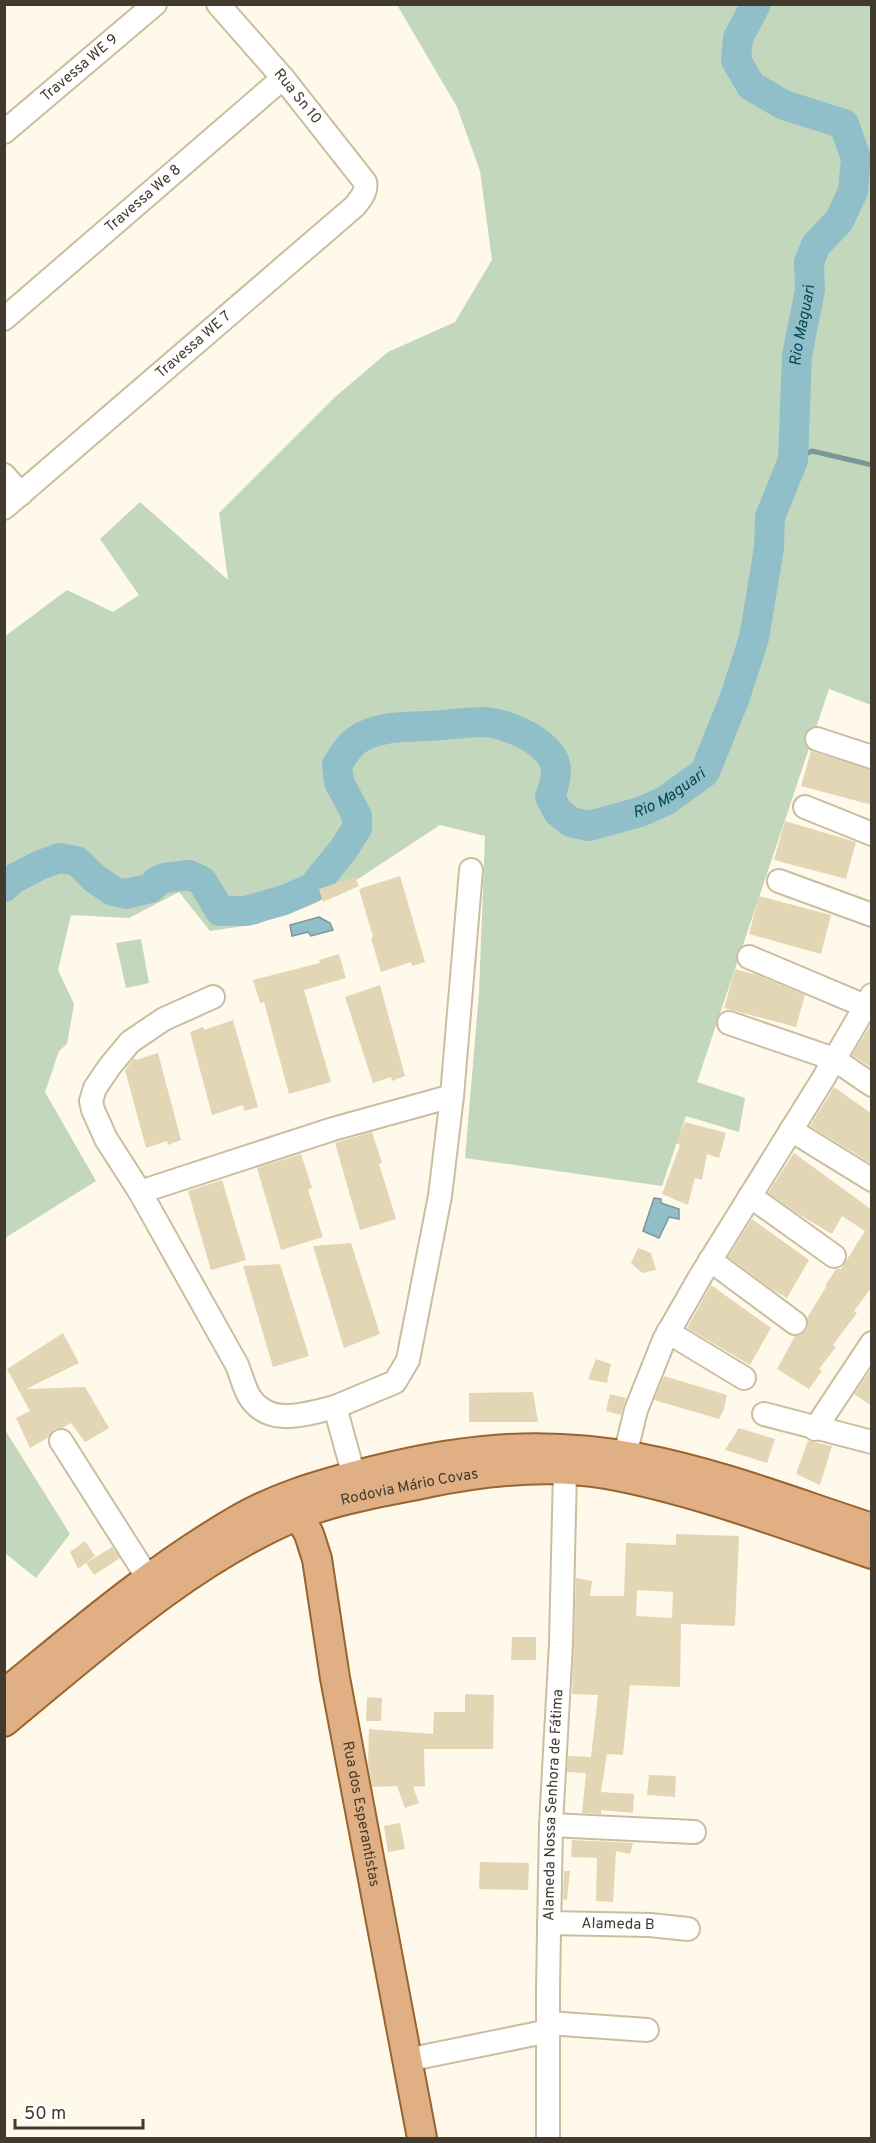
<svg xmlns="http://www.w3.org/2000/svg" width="876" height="2143" font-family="Overpass,sans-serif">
<rect width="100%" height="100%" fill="#fef9eb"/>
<g fill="#c3d7bc">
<polygon points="397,5 871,5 871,705 829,689 697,1082 745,1098 739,1132 686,1116 662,1186 465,1158 479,993 485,836 440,825 358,879 258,924 210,931 179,892 129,918 71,915 58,970 74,1004 67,1044 59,1051 45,1092 96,1181 5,1238 4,637 67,590 113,612 139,595 100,539 140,502 228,580 219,513 335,397 388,352 455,322 492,260 480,171 457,107"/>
<polygon points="141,939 149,983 126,988 116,943"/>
<polygon points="5,1430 70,1534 36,1578 5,1553"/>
</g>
<g fill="#91bfc9" stroke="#79979a" stroke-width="1.5">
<polygon points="319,917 330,923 333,930 311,936 308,932 292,936 290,925"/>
<polygon points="654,1198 661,1199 661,1203 679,1209 679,1219 669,1217 659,1238 643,1231"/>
</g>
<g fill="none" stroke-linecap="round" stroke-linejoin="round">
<polyline stroke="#79979a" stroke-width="5" points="793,460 812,451 872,465"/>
<path stroke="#91bfc9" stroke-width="30" id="s1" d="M4,887L13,879L40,865L59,858L77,861L94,878L113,891L126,894L151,888L157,881L165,878L189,875L202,881L220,911H246L284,900L312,888L343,850L357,828V816L339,782L337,765C342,757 348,746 357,740C376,726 406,727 428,726C447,725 466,722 484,722C507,723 555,743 556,770C556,780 553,789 550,797L558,812L571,822L589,826L640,812L665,801L705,772L735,697L754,638L769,548L770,517L793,460L797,355L810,290L809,262L816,245L839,221L853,191L856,158L844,124L784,105L751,86L736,60L738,38L756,4"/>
</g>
<g fill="#e3d6b5" fill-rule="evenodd">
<polygon points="811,751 872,770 872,805 801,786"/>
<polygon points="785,821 856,842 846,879 774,860"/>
<polygon points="400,876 425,962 412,966 411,962 381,972 371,938 373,937 359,889"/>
<polygon points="355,877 359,886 323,902 319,889"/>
<polygon points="759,896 831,915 821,954 749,934"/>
<polygon points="339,954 346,978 304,990 331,1082 289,1094 264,1002 260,1003 253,980 320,963 319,960"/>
<polygon points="735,969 758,975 805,995 796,1027 724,1008"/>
<polygon points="380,985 405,1076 392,1081 391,1077 373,1083 345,997"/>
<polygon points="233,1020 258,1107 244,1111 243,1105 212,1115 190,1032 203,1027 204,1030"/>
<polygon points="872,1023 872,1068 852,1055"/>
<polygon points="158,1053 181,1140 168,1145 167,1141 146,1148 125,1070 134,1058 136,1060"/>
<polygon points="834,1087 872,1114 872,1164 810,1126"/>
<polygon points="685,1122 726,1133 719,1158 707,1154 702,1180 695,1178 688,1205 662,1194 680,1145 676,1143"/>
<polygon points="372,1132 382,1163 379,1164 396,1219 360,1230 335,1143"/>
<polygon points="794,1153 872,1210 872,1287 854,1311 857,1313 833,1345 836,1347 819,1369 822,1371 809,1389 777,1369 795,1336 801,1335 806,1331 808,1324 807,1318 826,1287 825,1286 836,1269 841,1269 865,1231 842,1216 832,1234 800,1215 768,1193"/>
<polygon points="301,1154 312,1188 308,1190 323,1237 281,1250 257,1168"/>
<polygon points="222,1180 246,1260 211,1270 188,1191"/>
<polygon points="752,1219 809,1260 787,1298 770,1288 728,1257"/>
<polygon points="351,1243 380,1334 344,1348 313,1246"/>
<polygon points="638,1248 651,1253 656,1270 642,1273 631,1263"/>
<polygon points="280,1264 309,1356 273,1367 243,1266"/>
<polygon points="711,1285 771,1328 750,1365 687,1328"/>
<polygon points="63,1333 79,1363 26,1389 85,1387 109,1428 85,1442 71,1423 62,1428 54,1429 49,1437 30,1448 16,1418 30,1411 7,1369"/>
<polygon points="596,1359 611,1364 607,1383 588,1379"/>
<polygon points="872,1368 872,1406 854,1394"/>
<polygon points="664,1376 727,1395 724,1409 719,1419 654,1400"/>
<polygon points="533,1392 538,1422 469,1422 469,1393"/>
<polygon points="610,1394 626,1398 621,1415 606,1411"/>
<polygon points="739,1428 775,1439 767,1463 725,1450"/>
<polygon points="808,1441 832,1446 820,1485 796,1474"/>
<path d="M676,1534L739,1536L735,1626L681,1624L680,1687L630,1685L623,1755L607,1754L601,1792L634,1794L633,1813L601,1810V1814L582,1813L586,1773L567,1772L568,1756L591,1757L598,1695L572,1694L576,1578L592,1581L590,1596H624L626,1543L676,1545ZM637,1590L673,1592L672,1618L636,1616Z"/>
<polygon points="85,1541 95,1556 78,1569 70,1552"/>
<polygon points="112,1547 120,1558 94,1575 86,1563"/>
<polygon points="512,1637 536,1637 536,1660 511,1660"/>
<polygon points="465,1694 494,1695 493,1749 424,1749 425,1786 413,1787 419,1803 405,1808 397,1786 372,1787 368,1763 369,1729 433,1734 434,1712 465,1712"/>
<polygon points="367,1697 382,1698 381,1721 366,1721"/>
<polygon points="649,1775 676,1776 675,1797 647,1795"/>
<polygon points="400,1823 405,1849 388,1852 384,1826"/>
<polygon points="572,1840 633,1843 630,1854 616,1851 613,1902 596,1901 597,1858 571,1857"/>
<polygon points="480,1862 529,1863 528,1890 479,1889"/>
<polygon points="564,1871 570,1871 567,1900 563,1899"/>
</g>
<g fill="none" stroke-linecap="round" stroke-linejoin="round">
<defs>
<g id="minor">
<path id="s2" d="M4,132L155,4"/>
<path id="s3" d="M4,319L283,78"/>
<polyline points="4,475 21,494"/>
<path id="s4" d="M4,508L355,206C361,198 367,192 365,182L283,78L218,4"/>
<polyline points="817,739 872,757"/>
<polyline points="805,807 872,834"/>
<polyline points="779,881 872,915"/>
<polyline points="749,957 872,1009"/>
<path d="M213,997L164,1019L130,1042L110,1066L95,1088L91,1101L93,1110L106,1139L140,1192L237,1365C241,1375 244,1387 249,1396C269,1428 306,1414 335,1407L354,1476"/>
<polyline points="729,1023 834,1059 872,1085"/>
<polyline points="791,1130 872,1180"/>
<polyline points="140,1192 333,1129 452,1096"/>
<polyline points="750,1196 834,1256"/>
<polyline points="710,1260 795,1323"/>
<polyline points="668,1332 744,1378"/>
<polyline points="335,1407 395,1382 408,1360 440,1196 452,1096 471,870"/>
<polyline points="764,1414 872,1442"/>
<polyline points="815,1429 872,1343"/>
<polyline points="61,1441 148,1578"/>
<polyline points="625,1455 636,1410 664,1340 700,1277 823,1079 872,995"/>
<polyline points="551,1825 694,1832"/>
<path id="s5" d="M549,1923L650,1925L688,1929"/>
<polyline points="548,2023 647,2030"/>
<polyline points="407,2060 549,2031"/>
<path id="s6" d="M548,2138V1988L551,1825L561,1643L565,1471"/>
</g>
<g id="major">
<path id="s7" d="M290,1500L309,1534L317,1559L335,1678L422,2138"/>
<path d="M4,1694C81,1631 155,1567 241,1518C278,1497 316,1486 357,1475C454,1449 539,1439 639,1458C718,1473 795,1503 872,1528"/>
<path id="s8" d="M4,1722C94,1648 188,1562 296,1516C337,1499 383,1492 426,1483C484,1471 548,1464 606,1474C695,1490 786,1525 872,1554"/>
</g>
</defs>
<use href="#minor" stroke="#cbbe9f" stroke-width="26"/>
<use href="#major" stroke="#9a642f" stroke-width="32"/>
<use href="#minor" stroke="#fff" stroke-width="22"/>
<use href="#major" stroke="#e0af83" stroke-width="28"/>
</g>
<g text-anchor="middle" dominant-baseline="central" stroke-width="4.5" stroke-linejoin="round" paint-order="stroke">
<g font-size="15" fill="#403b2e" stroke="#fff">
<text stroke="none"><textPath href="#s2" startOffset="99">Travessa WE 9</textPath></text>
<text transform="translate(297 97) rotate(51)">Rua Sn 10</text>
<text stroke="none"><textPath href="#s3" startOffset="184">Travessa We 8</textPath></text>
<text stroke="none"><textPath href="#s4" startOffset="250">Travessa WE 7</textPath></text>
<text stroke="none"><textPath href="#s8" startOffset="476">Rodovia Mário Covas</textPath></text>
<text stroke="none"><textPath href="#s6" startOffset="333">Alameda Nossa Senhora de Fátima</textPath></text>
<text stroke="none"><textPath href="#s7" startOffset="324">Rua dos Esperantistas</textPath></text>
<text stroke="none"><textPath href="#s5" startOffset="69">Alameda B</textPath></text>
</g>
<g font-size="16" font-style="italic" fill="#004853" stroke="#fff">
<text stroke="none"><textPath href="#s1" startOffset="1422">Rio Maguari</textPath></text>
<text stroke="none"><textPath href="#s1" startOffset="918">Rio Maguari</textPath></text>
</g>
</g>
<rect width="876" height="2143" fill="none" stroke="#403b2e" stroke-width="12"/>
<path d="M15 2119v9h128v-9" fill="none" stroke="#403b2e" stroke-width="3"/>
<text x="24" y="2119" font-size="18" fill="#403b2e" stroke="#ffffff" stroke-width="4.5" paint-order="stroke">50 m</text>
</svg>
